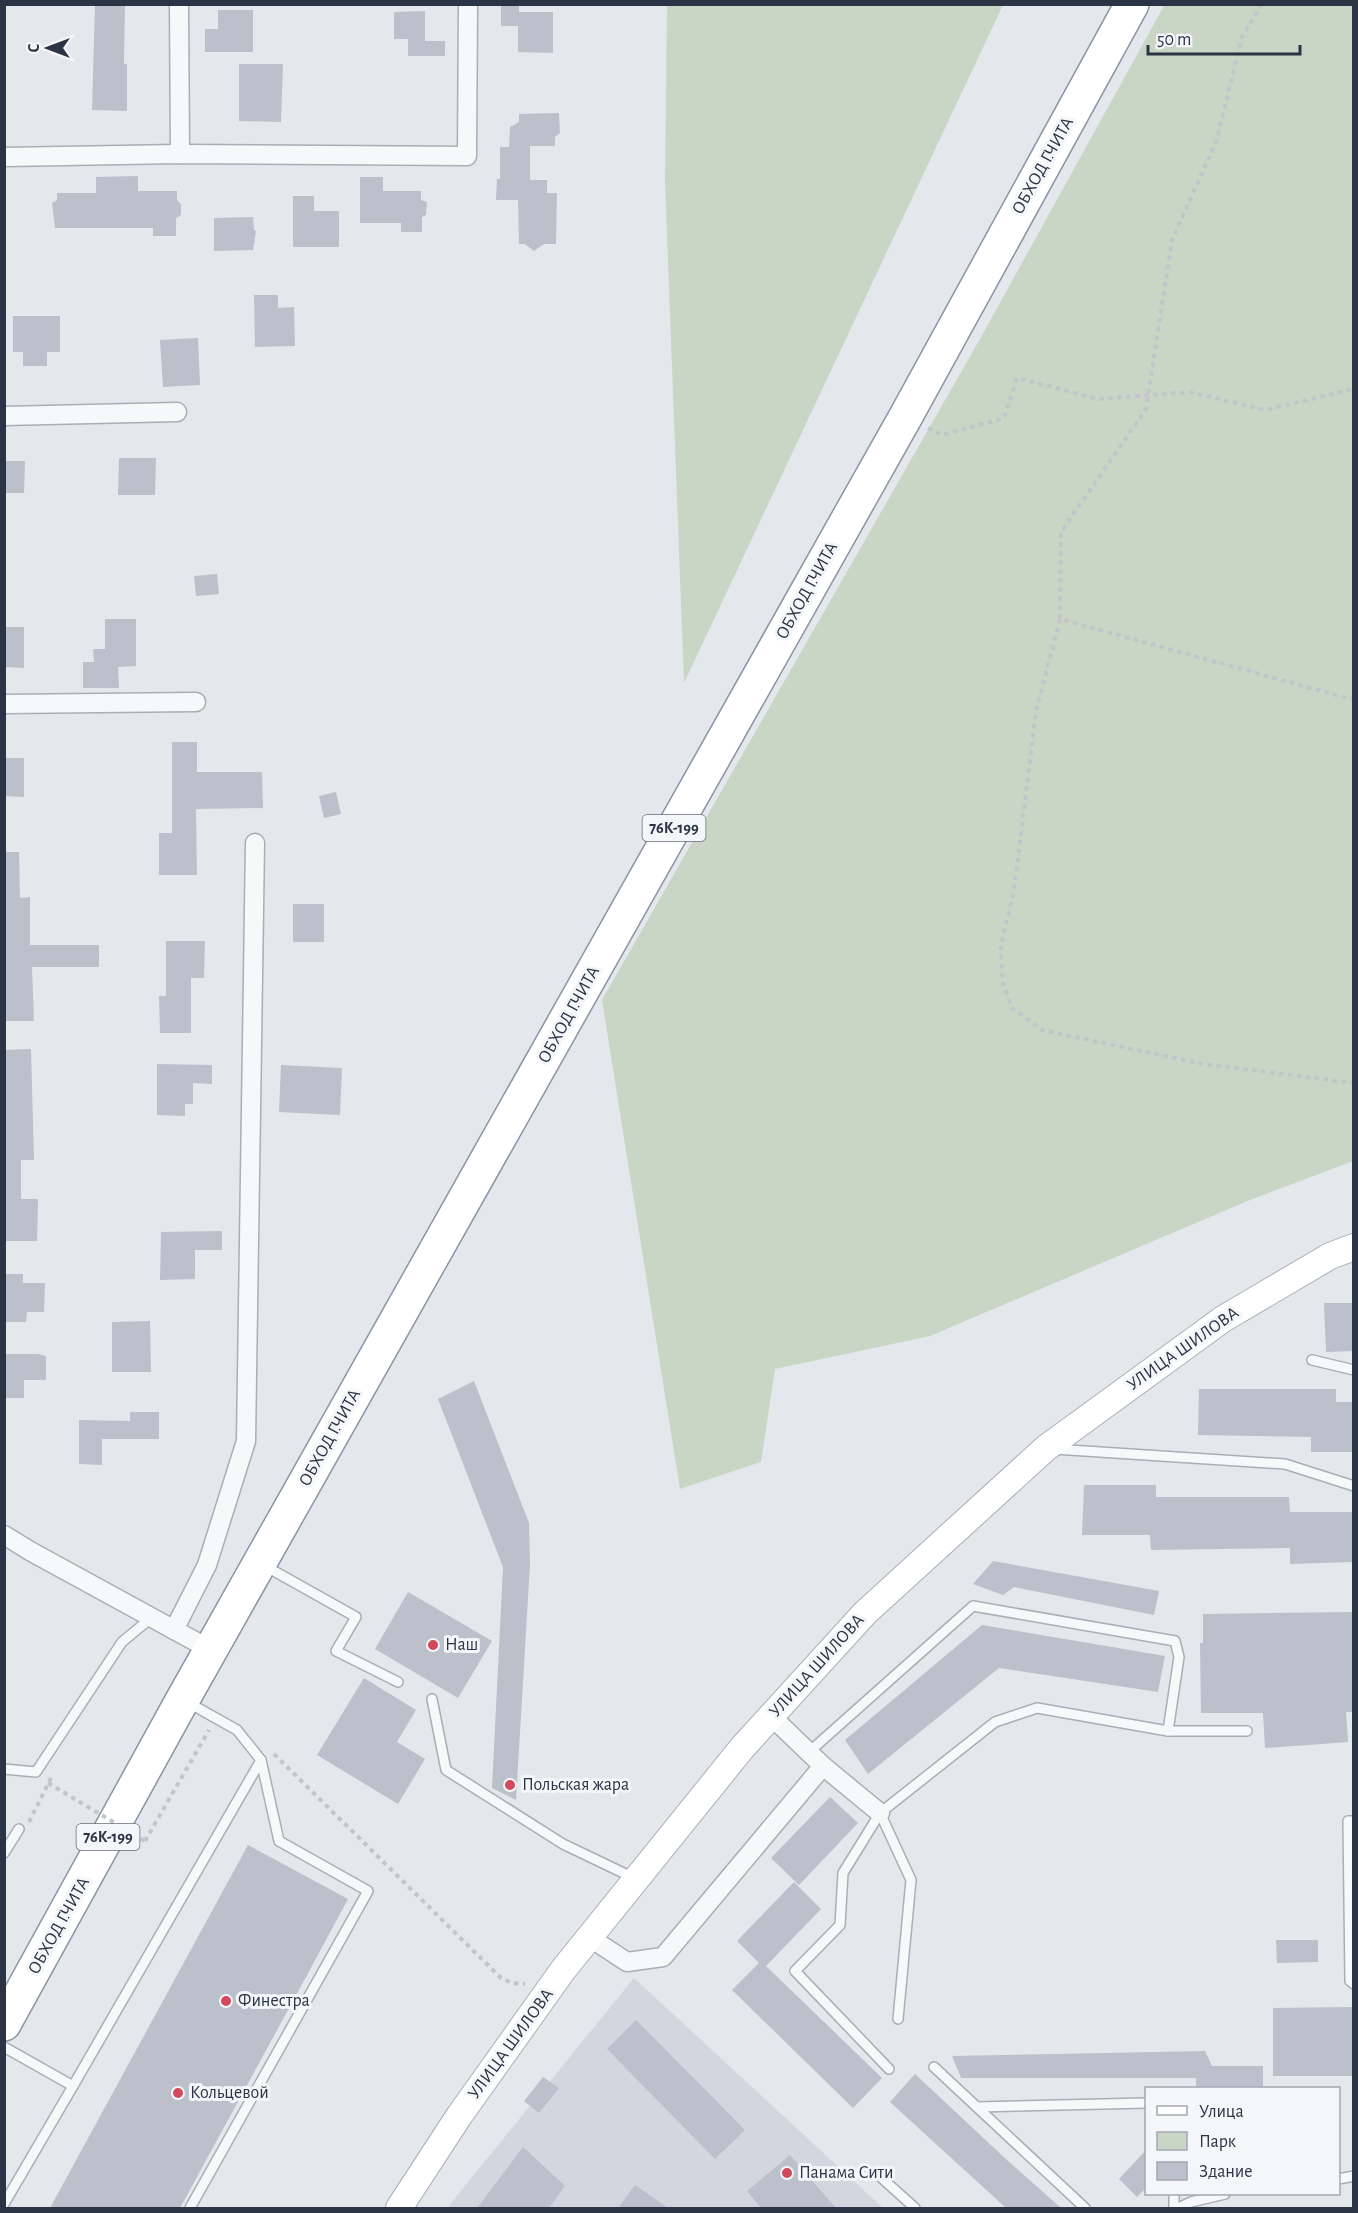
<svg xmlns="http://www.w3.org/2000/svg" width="1358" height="2213" font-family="'Alegreya Sans',sans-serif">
<rect width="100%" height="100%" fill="#e4e7ec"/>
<polygon fill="#d2d6de" points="634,1978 883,2208 447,2208"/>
<g fill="#c9d6c5">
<polygon points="1165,4 1353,5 1353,1161 1250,1200 930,1336 775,1369 761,1462 680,1489 602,1000 980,339"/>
<polygon points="667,5 1003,5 684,683 665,182"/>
</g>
<g fill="#bbc0ca">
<polygon points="501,4 519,4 519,12 553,12 553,53 518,52 518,26 501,26"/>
<polygon points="95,5 125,5 124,64 127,64 127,111 92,110"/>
<polygon points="218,10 253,10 253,52 205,52 205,29 218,29"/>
<polygon points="425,11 425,41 445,41 445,56 408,56 408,39 394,39 394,12"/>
<polygon points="239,64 283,64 281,122 239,121"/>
<polygon points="559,113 560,133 555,137 555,146 530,146 530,180 547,180 547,193 557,193 556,244 544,244 534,251 525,244 519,244 518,200 496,200 497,179 500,179 500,147 509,147 510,127 519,122 519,114"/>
<polygon points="138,176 138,191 177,191 177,200 181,204 181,215 176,218 176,236 153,236 153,228 55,228 52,203 57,200 57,193 96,193 96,177"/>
<polygon points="360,177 383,177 383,191 421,191 421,200 427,202 426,215 422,217 422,232 401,232 401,223 360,223"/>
<polygon points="293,196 314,196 314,211 339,211 339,247 293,247"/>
<polygon points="253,217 254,230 256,231 253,250 214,251 214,218"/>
<polygon points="254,295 278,295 278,308 294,307 295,346 255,347"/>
<polygon points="13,316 60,316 60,352 47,352 47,366 23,366 23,352 13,352"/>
<polygon points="198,338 200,385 163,387 160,340"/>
<polygon points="119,458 156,458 155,495 118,495"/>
<polygon points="4,461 25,461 24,493 4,493"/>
<polygon points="217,574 219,594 196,596 194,576"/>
<polygon points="105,619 136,619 136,666 118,667 119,688 83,688 83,662 94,662 93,649 105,649"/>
<polygon points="4,627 24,627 24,668 4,667"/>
<polygon points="172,742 197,742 197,772 262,772 263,808 196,809 197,875 159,875 159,833 172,833"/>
<polygon points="4,758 24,758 24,797 4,796"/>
<polygon points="336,792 341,814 324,818 319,796"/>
<polygon points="4,852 19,852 20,898 30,897 30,945 99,945 99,967 32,967 34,1021 4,1021"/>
<rect x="293" y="904" width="31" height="38"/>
<polygon points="166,941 205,941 204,978 191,978 191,1033 160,1033 159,996 166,996"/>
<polygon points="31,1049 34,1160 21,1160 21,1199 38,1199 37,1241 4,1241 4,1050"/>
<polygon points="157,1064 212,1065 212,1084 193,1083 193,1104 185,1104 185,1116 157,1115"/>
<polygon points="281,1065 342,1068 340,1115 279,1112"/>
<polygon points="222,1231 222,1250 195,1250 195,1279 160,1280 161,1232"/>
<polygon points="4,1274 23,1274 23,1283 45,1283 44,1312 27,1312 26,1322 4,1322"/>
<polygon points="1324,1303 1353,1303 1353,1351 1326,1352"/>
<polygon points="150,1321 151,1372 112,1372 112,1322"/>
<polygon points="4,1354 38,1354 46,1356 46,1380 24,1380 24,1398 4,1398"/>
<polygon points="474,1381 529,1523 530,1564 516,1800 492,1788 503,1567 438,1399"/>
<polygon points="1199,1389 1336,1389 1336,1402 1353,1402 1353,1452 1311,1452 1311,1437 1198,1435"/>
<polygon points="130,1412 159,1412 159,1439 102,1439 102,1465 79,1464 79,1420 130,1421"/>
<polygon points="1084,1485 1156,1485 1156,1497 1289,1497 1290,1512 1353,1512 1353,1562 1290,1564 1290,1548 1151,1550 1150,1535 1082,1535"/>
<polygon points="993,1561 1159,1591 1154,1615 1014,1587 1003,1595 973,1584"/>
<polygon points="408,1592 492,1641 458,1698 375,1649"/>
<polygon points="1353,1612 1353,1712 1346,1712 1348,1742 1265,1748 1263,1713 1201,1713 1200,1643 1203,1643 1203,1614"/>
<polygon points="982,1625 1165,1656 1158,1692 999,1668 868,1774 845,1740"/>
<polygon points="364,1678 416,1710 397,1742 425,1759 398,1804 317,1755"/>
<polygon points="830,1797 858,1823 799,1885 771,1858"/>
<polygon points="248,1845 348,1899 306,1977 180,2208 50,2208"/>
<polygon points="794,1882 821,1909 766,1966 882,2078 853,2108 732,1990 759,1963 737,1941"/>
<polygon points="1276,1940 1318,1940 1318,1962 1277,1963"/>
<polygon points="1353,2007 1353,2076 1273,2076 1273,2008"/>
<polygon points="636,2020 745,2130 715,2159 607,2049"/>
<polygon points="1205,2051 1212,2066 1263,2066 1263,2088 1196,2088 1196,2078 961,2078 952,2056"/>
<polygon points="915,2074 1008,2161 1061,2208 1006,2208 890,2102"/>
<polygon points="543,2077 559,2088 539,2113 524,2101"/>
<polygon points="523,2147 565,2186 549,2208 477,2208"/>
<polygon points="1146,2150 1146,2188 1137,2197 1119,2179"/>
<polygon points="790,2155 836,2208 761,2208 747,2191"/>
<polygon points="635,2185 668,2208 618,2208"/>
</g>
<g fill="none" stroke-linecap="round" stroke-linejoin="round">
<defs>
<g id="lane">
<polyline points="1312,1360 1354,1370"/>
<polyline points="1054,1449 1285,1464 1354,1486"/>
<polyline points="265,1566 356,1617 336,1651 398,1682"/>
<polyline points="432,1699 446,1770 563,1844 634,1878"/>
<polyline points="189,1703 237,1730 261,1760 279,1841 368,1891 190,2208"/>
<polyline points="809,1752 973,1606 1175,1641 1179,1657 1168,1731"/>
<polyline points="4,1769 36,1772 122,1642 151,1618"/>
<polyline points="880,1813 911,1880 898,2019"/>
<polyline points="1354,1821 1348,1821 1350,1981 1354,1984"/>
<polyline points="4,1853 19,1829"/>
<polyline points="4,2047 73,2086 261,1760"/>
<polyline points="934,2067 1085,2208"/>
<polyline points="889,2069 795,1971 840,1925 843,1873 880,1813 995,1722 1037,1708 1168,1731 1247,1731"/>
<polyline points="977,2107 1146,2103"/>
<polyline points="875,2172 915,2208"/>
<polyline points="1338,2179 1354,2176"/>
<polyline points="1174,2194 1174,2208"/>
<polyline points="4,2204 73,2086"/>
<polyline points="1178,2208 1191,2202 1225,2194"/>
</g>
<g id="street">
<polyline points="179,4 180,154"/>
<polyline points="4,157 180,154 467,156 468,4"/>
<polyline points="4,416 177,412"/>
<polyline points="4,704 196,702"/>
<polyline points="4,1535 30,1551 211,1650"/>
<polyline points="174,1630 207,1565 246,1441 255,843"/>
<polyline points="771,1716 823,1766 880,1813"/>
<polyline points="589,1937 627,1962 663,1957 823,1766"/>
</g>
<polyline id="secondary" points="399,2208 459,2116 563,1970 742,1748 865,1613 1046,1448 1223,1319 1330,1256 1354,1247"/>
<polyline id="highway" points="4,2024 183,1699 906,416 1132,4"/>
</defs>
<use href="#lane" stroke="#a9aeb7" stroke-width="12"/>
<use href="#street" stroke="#a9aeb7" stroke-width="21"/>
<use href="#secondary" stroke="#a9aeb7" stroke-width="28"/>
<use href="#highway" stroke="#8b94a3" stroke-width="36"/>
<g stroke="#c2c5cb" stroke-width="4" stroke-dasharray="4.5 4.5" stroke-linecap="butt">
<polyline points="1262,4 1242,37 1216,142 1172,240 1146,409 1061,532 1060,619 1354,700"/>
<polyline points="928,428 942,435 1004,418 1017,378 1098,399 1190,392 1265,410 1354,389"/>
<polyline points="1060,619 1036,711 1014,890 1001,945 1002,980 1012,1008 1042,1030 1203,1064 1354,1083"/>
<polyline points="274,1754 501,1978 512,1983 525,1984"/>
<polyline points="29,1822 51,1778"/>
<polyline points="145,1841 209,1730"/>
</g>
<use href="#lane" stroke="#f7f8fa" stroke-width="9"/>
<use href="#street" stroke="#f7f8fa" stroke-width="18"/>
<use href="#secondary" stroke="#fff" stroke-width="26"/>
<use href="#highway" stroke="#fff" stroke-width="33"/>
<polyline stroke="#c2c5cb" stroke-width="4" stroke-dasharray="4.5 4.5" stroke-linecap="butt" points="48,1783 145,1841"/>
</g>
<g fill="#d1495b" stroke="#f4f6f9" stroke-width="2">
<circle cx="433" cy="1645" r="6"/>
<circle cx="510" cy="1785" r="6"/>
<circle cx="226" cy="2001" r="6"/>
<circle cx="178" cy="2093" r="6"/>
<circle cx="787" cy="2173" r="6"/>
</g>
<g text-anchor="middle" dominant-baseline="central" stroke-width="6" stroke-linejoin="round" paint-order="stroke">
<g fill="#f4f6f9" stroke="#676e7b" stroke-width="1.5">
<rect x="642.5" y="815" width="63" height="26" rx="4.5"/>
<rect x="76.5" y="1824" width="63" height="26" rx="4.5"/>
</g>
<g font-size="16" font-weight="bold" fill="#2b3445">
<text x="674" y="828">76К-199</text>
<text x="108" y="1837">76К-199</text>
</g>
<g font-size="18" fill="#2b3445" stroke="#f4f6f9">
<text transform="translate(1043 166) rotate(-61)">ОБХОД Г.ЧИТА</text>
<text transform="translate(807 591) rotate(-61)">ОБХОД Г.ЧИТА</text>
<text transform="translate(569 1015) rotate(-61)">ОБХОД Г.ЧИТА</text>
<text transform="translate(1183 1349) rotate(-35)">УЛИЦА ШИЛОВА</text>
<text transform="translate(330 1438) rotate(-61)">ОБХОД Г.ЧИТА</text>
<text transform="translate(817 1666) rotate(-48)">УЛИЦА ШИЛОВА</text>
<text transform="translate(59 1926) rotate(-61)">ОБХОД Г.ЧИТА</text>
<text transform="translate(511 2044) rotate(-54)">УЛИЦА ШИЛОВА</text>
</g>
<g font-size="18" fill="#2b3445" stroke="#f4f6f9" text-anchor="start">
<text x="445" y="1645">Наш</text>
<text x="522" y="1785">Польская жара</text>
<text x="238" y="2001">Финестра</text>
<text x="190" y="2093">Кольцевой</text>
<text x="799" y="2173">Панама Сити</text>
</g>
</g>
<rect width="1358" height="2213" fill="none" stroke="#2b3445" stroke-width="12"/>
<rect x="1145" y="2087" width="195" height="108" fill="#f4f6f9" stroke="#a4a8b1" stroke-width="1.5"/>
<rect x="1157" y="2106" width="30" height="9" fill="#ffffff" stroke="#a4a8b1" stroke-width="1.5"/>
<text x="1199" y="2117" font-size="18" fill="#2b3445">Улица</text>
<rect x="1157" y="2132" width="30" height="18" fill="#c9d6c5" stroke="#a4a8b1" stroke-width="1.5"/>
<text x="1199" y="2147" font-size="18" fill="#2b3445">Парк</text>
<rect x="1157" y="2162" width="30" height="18" fill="#bbc0ca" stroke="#a4a8b1" stroke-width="1.5"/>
<text x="1199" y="2177" font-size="18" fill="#2b3445">Здание</text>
<g transform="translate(48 48) rotate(270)" stroke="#f4f6f9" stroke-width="4.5" paint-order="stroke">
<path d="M0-4.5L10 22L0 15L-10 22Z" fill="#2b3445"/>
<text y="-9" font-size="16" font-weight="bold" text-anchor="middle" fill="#2b3445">С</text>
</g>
<path d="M1148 45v9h152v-9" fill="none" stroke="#2b3445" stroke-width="3"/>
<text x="1157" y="45" font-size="18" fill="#2b3445" stroke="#f4f6f9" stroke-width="4.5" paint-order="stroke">50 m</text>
</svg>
